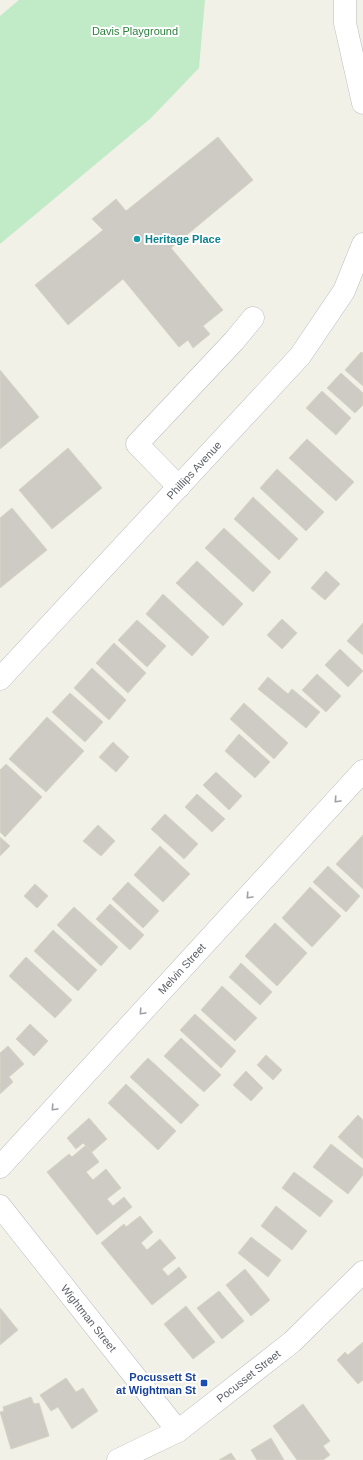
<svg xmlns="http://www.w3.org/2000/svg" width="363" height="1460" font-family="Arial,sans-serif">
<rect width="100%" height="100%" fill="#f2f1e7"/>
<polygon fill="#c1ebc7" points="19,0 205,0 199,68 151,118 0,244 0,16"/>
<g fill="#cdcbc4" stroke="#d7d4c4">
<polygon points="218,137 253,180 171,248 223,310 203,326 210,334 193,348 188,340 179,347 123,279 68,325 35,285 103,230 92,219 116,199 126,211"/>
<polygon points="361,352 363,353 363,386 345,370"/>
<polygon points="0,370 39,417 0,449"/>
<polygon points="341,373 363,393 363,405 355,413 327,388"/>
<polygon points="322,391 351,418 336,435 306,408"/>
<polygon points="307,439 354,482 336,501 289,458"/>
<polygon points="68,448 102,488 52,529 19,490"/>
<polygon points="277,469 324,512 306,531 260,488"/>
<polygon points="253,497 298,539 279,560 234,519"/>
<polygon points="12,508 47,550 0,588 0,518"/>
<polygon points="224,528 271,572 253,592 205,548"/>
<polygon points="197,561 243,604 223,626 176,583"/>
<polygon points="326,571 340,584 325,600 311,588"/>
<polygon points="163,594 209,637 192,656 146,614"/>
<polygon points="282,619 297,633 282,649 267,635"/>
<polygon points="137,620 166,646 147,667 118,640"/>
<polygon points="363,623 363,655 347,641"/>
<polygon points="114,643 146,673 128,693 96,663"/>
<polygon points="340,649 363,671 348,687 325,665"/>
<polygon points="92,668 126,700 109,720 74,688"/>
<polygon points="317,674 341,696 326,712 302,690"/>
<polygon points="268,677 288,694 292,689 320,712 306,728 258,689"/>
<polygon points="70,693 103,722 85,742 52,712"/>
<polygon points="244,703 288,743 274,759 230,719"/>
<polygon points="47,717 84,751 46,792 9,759"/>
<polygon points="239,734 270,762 255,778 225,751"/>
<polygon points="113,742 129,757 116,772 99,757"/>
<polygon points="6,764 42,797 5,837 0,832 0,770"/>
<polygon points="216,772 242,796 229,810 203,785"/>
<polygon points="197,794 225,819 212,832 185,807"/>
<polygon points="165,814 198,844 184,859 151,829"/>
<polygon points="98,825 115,841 101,856 83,841"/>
<polygon points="363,835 363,889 336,864"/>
<polygon points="0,837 10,846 0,856"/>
<polygon points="160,846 190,874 163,902 134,875"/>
<polygon points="328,866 360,896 346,912 313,882"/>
<polygon points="128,882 159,911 143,928 112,899"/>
<polygon points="35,884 48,896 37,908 24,896"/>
<polygon points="310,887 341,916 312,947 282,918"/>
<polygon points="110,904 144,935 130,950 96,919"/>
<polygon points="74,907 118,947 101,966 57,925"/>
<polygon points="275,923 307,953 277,986 245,956"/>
<polygon points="53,930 97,970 78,991 34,951"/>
<polygon points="26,957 72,1000 55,1018 9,976"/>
<polygon points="241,963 272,992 260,1005 229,977"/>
<polygon points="222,986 257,1018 235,1041 201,1010"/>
<polygon points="195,1014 236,1051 221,1068 180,1030"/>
<polygon points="30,1024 48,1041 34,1056 16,1039"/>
<polygon points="181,1038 221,1075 204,1092 164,1056"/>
<polygon points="8,1046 24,1064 9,1077 13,1082 0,1094 0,1053"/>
<polygon points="266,1055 282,1070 273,1080 257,1065"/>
<polygon points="148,1058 199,1105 181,1124 130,1077"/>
<polygon points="246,1071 263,1088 251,1101 233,1085"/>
<polygon points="126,1084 176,1131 158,1150 108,1103"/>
<polygon points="358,1115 363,1120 363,1159 338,1137"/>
<polygon points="89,1118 107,1139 92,1152 83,1143 76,1149 67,1138"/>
<polygon points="331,1144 363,1169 363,1175 348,1194 313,1167"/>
<polygon points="86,1145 99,1162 86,1172 93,1180 106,1169 121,1188 107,1199 113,1206 124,1197 132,1207 97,1235 47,1172 69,1154 72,1157"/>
<polygon points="294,1172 333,1201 320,1217 282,1188"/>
<polygon points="276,1206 307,1231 292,1250 261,1226"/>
<polygon points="140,1216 153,1232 141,1243 147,1250 160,1239 176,1258 162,1269 168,1276 179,1267 187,1277 152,1305 101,1243 124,1224 126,1227"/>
<polygon points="251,1237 281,1260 268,1277 238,1253"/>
<polygon points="245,1269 270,1300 251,1316 226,1285"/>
<polygon points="219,1291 244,1321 222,1339 197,1308"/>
<polygon points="186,1306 215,1342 193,1359 164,1324"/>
<polygon points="0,1308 18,1330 0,1345"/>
<polygon points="363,1342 363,1380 358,1384 337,1360 345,1352 348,1355"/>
<polygon points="66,1378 76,1392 83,1388 98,1411 72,1429 58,1407 51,1411 40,1395"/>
<polygon points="31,1397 34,1404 39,1403 49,1436 11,1449 0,1412 4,1411 3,1407"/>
<polygon points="303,1404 330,1441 323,1446 330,1455 323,1460 297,1460 273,1426"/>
<polygon points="271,1438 284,1460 257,1460 251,1450"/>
<polygon points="231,1453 236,1460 219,1460"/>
</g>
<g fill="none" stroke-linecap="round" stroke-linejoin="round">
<defs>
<g id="minor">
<polyline points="345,0 345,23 363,103"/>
<polyline points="179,487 137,444 234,341 253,318"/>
<path id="s1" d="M0,679L300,356L344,291L363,244"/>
<path id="s2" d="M0,1167L363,771"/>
<path id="s3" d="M0,1206L178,1431"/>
<path id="s4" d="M118,1460L178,1431L292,1342L363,1272"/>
</g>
</defs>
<use href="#minor" stroke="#bbbec3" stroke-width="23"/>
<use href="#minor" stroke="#fff" stroke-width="22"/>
</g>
<defs><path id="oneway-chevron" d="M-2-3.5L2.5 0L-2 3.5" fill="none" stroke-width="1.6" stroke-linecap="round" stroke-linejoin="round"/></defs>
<g stroke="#9ea0a5">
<use href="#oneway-chevron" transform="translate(337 800) rotate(133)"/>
<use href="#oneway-chevron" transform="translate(249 896) rotate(133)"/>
<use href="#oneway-chevron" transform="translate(142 1012) rotate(133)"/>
<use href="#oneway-chevron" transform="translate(54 1108) rotate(133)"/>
</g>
<circle fill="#0f9aa8" stroke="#fff" stroke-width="1.5" cx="137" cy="239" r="4"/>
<rect fill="#1a4fb4" stroke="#fff" stroke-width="1.5" x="200" y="1379" width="8" height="8" rx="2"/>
<g text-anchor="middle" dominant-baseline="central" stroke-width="4" stroke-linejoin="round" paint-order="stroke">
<g font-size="11" fill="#2b823c" stroke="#fff">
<text x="135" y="31">Davis Playground</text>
</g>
<g font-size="11" font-weight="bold" fill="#0d838f" stroke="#fff" text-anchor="start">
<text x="145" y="239">Heritage Place</text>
</g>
<g font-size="11" fill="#5e6169" stroke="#fff">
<text stroke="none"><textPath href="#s1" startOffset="285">Phillips Avenue</textPath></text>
<text stroke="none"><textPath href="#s2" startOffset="269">Melvin Street</textPath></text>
<text stroke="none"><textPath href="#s3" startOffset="143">Wightman Street</textPath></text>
<text stroke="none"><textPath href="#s4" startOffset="156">Pocusset Street</textPath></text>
</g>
<g font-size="11" font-weight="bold" fill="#164399" stroke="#fff" text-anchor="end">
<text x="196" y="1377">Pocussett St<tspan x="196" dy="13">at Wightman St</tspan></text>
</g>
</g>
</svg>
